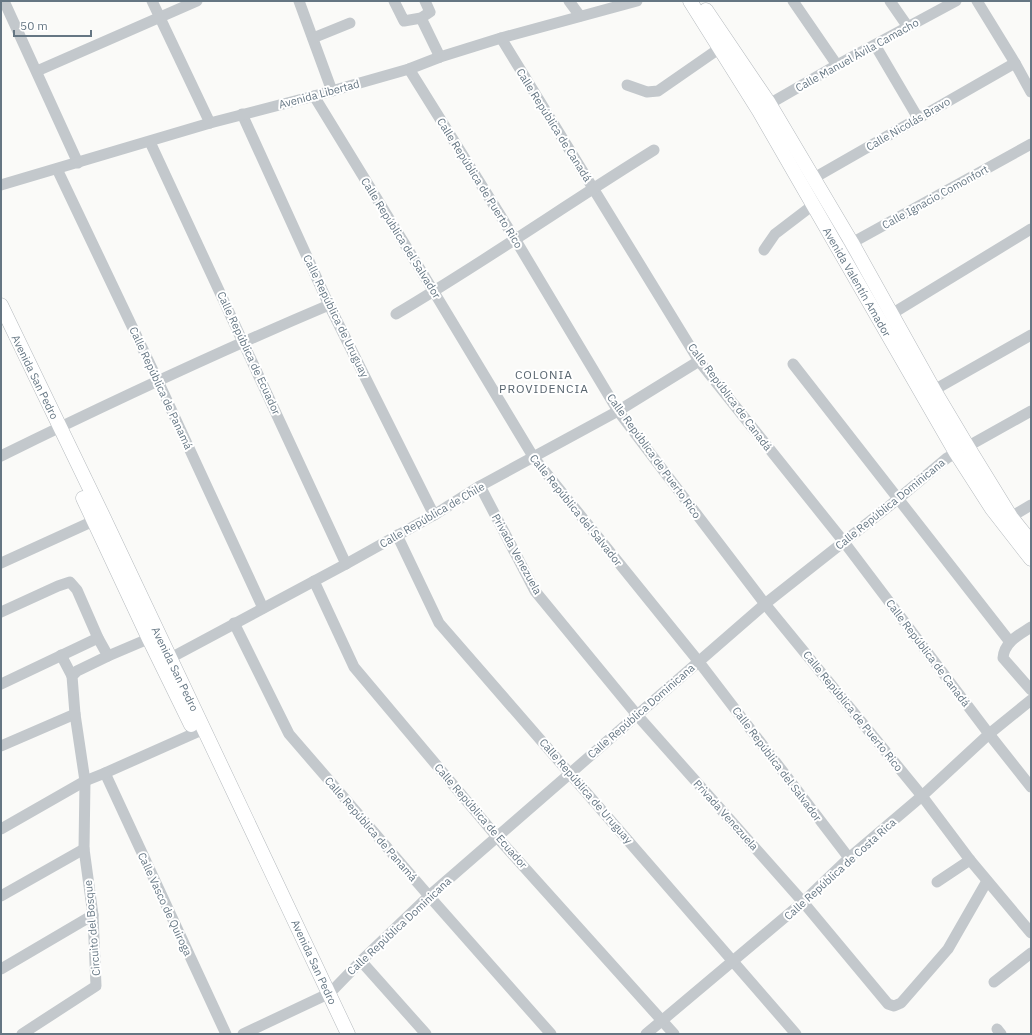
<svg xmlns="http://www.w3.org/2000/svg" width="1032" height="1035" font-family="'IBM Plex Sans',sans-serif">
<rect width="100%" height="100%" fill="#fafaf8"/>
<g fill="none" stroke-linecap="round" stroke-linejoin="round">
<defs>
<g id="major">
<polyline points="690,1 759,111 956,453 992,509 1031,559"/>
<polyline points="706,10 769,103 852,243 934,390 968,447 1011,517 1031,542"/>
<polyline points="1,305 103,516 348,1034"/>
<polyline points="83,498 149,639 191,725"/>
</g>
</defs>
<use href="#major" stroke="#b5babe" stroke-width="15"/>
<g stroke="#c3c8cc" stroke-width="11">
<polyline points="4,1 78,163"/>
<polyline points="152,1 210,123"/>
<polyline points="299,1 332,91"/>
<polyline points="394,1 404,21 421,18 430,12 425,1"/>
<polyline points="569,1 580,16"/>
<polyline points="793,1 837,65"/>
<polyline points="890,1 908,27"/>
<polyline points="977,1 1015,63 1031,92"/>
<polyline points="421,18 440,57"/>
<polyline points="313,38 350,23"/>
<polyline points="501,38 699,361 844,542 989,734 1031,787"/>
<polyline points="875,45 918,118"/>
<polyline points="409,69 515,239 618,411 765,604 922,796 970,860 1031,933"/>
<polyline points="37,71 197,1"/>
<polyline points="627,85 647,92 658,91 720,48"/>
<polyline points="314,96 434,292 534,458 699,662 849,858"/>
<polyline points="764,107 837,65 956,1"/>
<polyline points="242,114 329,305 434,515"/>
<polyline points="150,142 346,564"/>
<polyline points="57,169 158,381 263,608"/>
<polyline points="807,182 1015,63"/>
<polyline points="1,185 210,123 314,96 409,69 440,57 501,38 637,1"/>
<polyline points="764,250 775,234 813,205"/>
<polyline points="839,250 1031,144"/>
<path d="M396,314C484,262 567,204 654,150"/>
<polyline points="885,318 1031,229"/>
<polyline points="793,364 1010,642"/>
<polyline points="927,394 1031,335"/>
<path d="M1,456C109,403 218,352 329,305"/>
<polyline points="480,486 535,591 637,715 803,902 888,1004 894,1006 901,1003 948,949 987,881"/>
<polyline points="1004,521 1031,505"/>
<polyline points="397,535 439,623 796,1034"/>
<polyline points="1,563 100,518"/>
<polyline points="314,581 354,667 497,837 674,1034"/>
<polyline points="1,612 58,586 70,582 77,590 98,638 108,656"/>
<polyline points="234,623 289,734 429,896 551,1034"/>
<path d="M1031,627C1019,635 1004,642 1003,658L1031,690"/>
<polyline points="61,655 72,676"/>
<polyline points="163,662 346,564 434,515 480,486 618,411 699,361"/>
<polyline points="1,684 98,638"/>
<polyline points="1,746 75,714"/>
<polyline points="105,773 226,1034"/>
<polyline points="1,829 85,781 105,773 204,729"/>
<polyline points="937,882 970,860"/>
<polyline points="1,896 84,849"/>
<polyline points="361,961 426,1034"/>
<polyline points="1,969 93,915"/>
<polyline points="994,982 1031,953"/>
<polyline points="997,1029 1001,1034"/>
<polyline points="22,1034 96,986 93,915 84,849 85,781 75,714 72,676 77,671 108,656 155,636"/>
<polyline points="243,1034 330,993 361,961 429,896 765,604 898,499 947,458 1031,411"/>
<polyline points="646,1034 803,902 849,858 922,796 989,734 1031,700"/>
</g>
<use href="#major" stroke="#fff" stroke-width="14"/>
</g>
<g text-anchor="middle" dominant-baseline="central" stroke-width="4" stroke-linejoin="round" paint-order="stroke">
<g font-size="11" fill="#657683" stroke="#fff">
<text transform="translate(857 55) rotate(-29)">Calle Manuel Ávila Camacho</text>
<text transform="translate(319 94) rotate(-15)">Avenida Libertad</text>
<text transform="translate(908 124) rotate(-30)">Calle Nicolás Bravo</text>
<text transform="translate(554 125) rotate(58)">Calle República de Canadá</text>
<text transform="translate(480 183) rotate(58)">Calle República de Puerto Rico</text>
<text transform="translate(935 197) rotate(-29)">Calle Ignacio Comonfort</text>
<text transform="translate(401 238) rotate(58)">Calle República del Salvador</text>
<text transform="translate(857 282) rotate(60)">Avenida Valentín Amador</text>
<text transform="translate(336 316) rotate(64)">Calle República de Uruguay</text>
<text transform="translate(249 353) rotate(65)">Calle República de Ecuador</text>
<text transform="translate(35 377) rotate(64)">Avenida San Pedro</text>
<text transform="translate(161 388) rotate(65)">Calle República de Panamá</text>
<text transform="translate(730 397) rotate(53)">Calle República de Canadá</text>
<text transform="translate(654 456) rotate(54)">Calle República de Puerto Rico</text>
<text transform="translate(890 504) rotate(-39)">Calle República Dominicana</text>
<text transform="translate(576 510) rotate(51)">Calle República del Salvador</text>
<text transform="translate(432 515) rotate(-30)">Calle República de Chile</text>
<text transform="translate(517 554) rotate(61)">Privada Venezuela</text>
<text transform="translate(928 653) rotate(53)">Calle República de Canadá</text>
<text transform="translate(175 669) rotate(64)">Avenida San Pedro</text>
<text transform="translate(641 711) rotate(-41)">Calle República Dominicana</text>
<text transform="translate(853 711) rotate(51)">Calle República de Puerto Rico</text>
<text transform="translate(777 764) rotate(53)">Calle República del Salvador</text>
<text transform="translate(586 791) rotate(49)">Calle República de Uruguay</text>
<text transform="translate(726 815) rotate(48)">Privada Venezuela</text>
<text transform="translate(481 816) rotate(49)">Calle República de Ecuador</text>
<text transform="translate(371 829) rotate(49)">Calle República de Panamá</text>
<text transform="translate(840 869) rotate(-42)">Calle República de Costa Rica</text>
<text transform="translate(165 904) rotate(65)">Calle Vasco de Quiroga</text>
<text transform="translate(399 926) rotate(-43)">Calle República Dominicana</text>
<text transform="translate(92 928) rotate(-95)">Circuito del Bosque</text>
<text transform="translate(314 962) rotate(65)">Avenida San Pedro</text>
</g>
<g font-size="12" letter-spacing="1" fill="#57646e" stroke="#fff">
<text x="544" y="374">COLONIA<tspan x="544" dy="14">PROVIDENCIA</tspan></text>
</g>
</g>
<rect width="1032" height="1035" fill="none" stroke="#657683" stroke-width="4"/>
<path d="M14 30v6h77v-6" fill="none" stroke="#657683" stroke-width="2"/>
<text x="20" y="30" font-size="12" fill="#657683" stroke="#ffffff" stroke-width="3" paint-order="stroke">50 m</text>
</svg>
